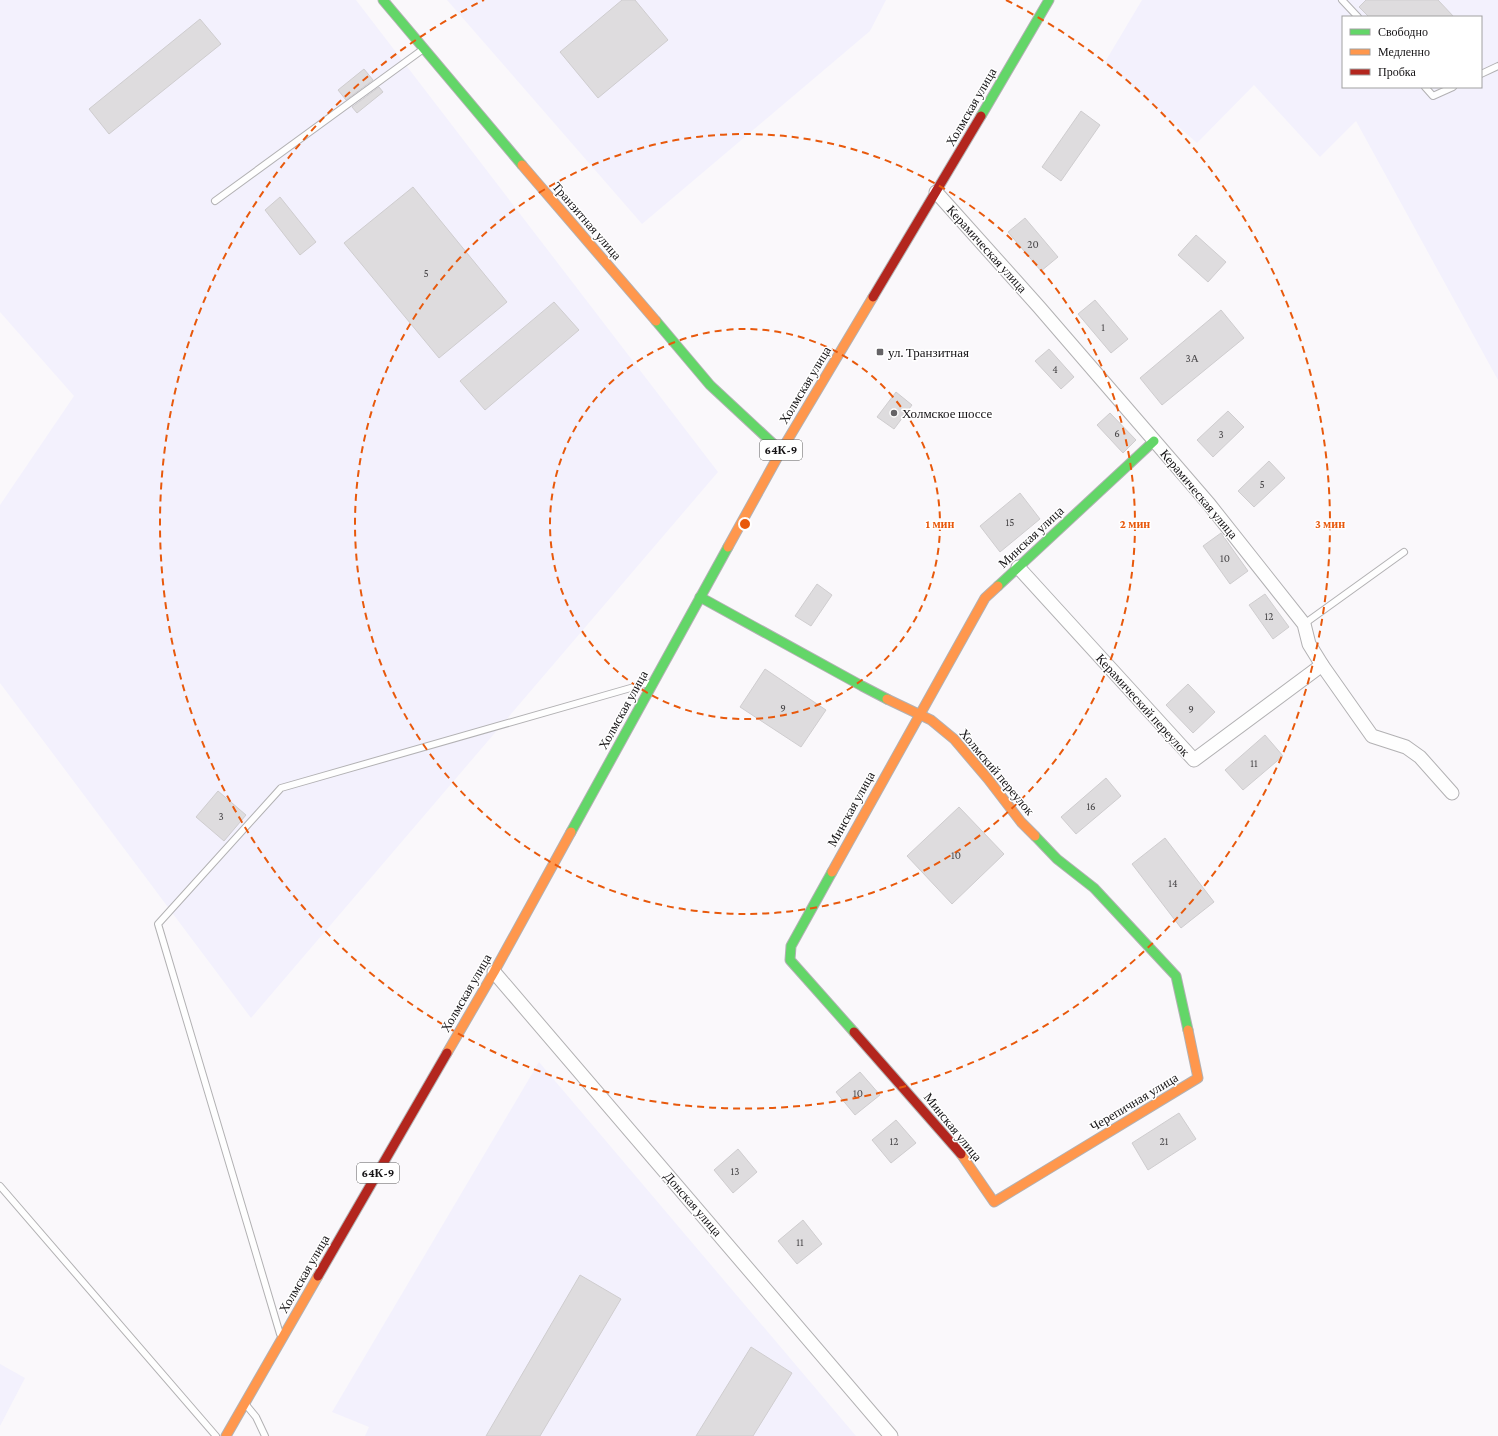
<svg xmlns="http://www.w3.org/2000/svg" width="1498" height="1436" font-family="'Crimson Pro',serif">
<rect width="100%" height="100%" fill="#faf8fb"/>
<g fill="#f3f1fd" fill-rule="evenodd">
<polygon points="0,0 356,0 718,472 251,1018 0,683 0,505 74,396 0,312"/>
<polygon points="447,0 886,0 870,31 642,224"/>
<path d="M1142,0H1498V380L1356,121L1320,157L1254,85L1197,143L1105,62ZM1343,17H1481V87H1343Z"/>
<polygon points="539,1062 856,1436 365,1436 369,1427 332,1412"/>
<polygon points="0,1364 25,1378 0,1426"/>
</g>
<g fill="#dedcde" stroke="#cfcdcf">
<polygon points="622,0 635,0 668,40 598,98 560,52"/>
<polygon points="1366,0 1438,0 1454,17 1369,17 1359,7"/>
<polygon points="200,19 221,44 109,134 89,109"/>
<polygon points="364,69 373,80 346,100 338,90"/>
<polygon points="379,87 383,92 357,113 352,107"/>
<polygon points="1081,111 1100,125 1061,181 1042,167"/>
<polygon points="413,187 507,302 439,358 344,243"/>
<polygon points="280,197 316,242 300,255 265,210"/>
<polygon points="1025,218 1058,257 1041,271 1008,232"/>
<polygon points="1196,235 1226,262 1208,282 1178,255"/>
<polygon points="1095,300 1128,339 1111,353 1078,314"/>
<polygon points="554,302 579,330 485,410 460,381"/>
<polygon points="1221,310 1244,338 1162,405 1140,378"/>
<polygon points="1049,349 1074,377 1061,389 1035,361"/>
<polygon points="896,392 912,405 894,429 877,417"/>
<polygon points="1228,411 1244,427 1213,457 1197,440"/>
<polygon points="1110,413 1136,440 1123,453 1097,425"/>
<polygon points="1269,461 1285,478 1254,507 1238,491"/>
<polygon points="1020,493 1040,519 1000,552 980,526"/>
<polygon points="1221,533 1248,571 1230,584 1203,546"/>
<polygon points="817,584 832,595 811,626 795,616"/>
<polygon points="1265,594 1289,627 1273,639 1249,605"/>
<polygon points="765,669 826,710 801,747 740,707"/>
<polygon points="1188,684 1215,712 1193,733 1166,705"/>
<polygon points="1265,735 1283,756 1243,790 1225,770"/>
<polygon points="1106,778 1121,796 1076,834 1061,817"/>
<polygon points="218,791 246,815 224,841 196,817"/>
<polygon points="959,807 1004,854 952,904 907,856"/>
<polygon points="1165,838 1214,902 1181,928 1132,864"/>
<polygon points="860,1072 880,1095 855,1115 836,1092"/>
<polygon points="1179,1113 1196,1139 1148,1170 1132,1143"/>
<polygon points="896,1120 916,1143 891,1163 872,1140"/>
<polygon points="738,1149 757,1172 733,1193 714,1170"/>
<polygon points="803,1220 822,1244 797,1264 778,1241"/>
<polygon points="580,1275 621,1299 540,1436 486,1436"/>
<polygon points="751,1347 792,1373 753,1436 696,1436"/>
</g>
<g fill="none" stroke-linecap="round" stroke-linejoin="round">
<defs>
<g id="lane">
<polyline points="1342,0 1358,17"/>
<polyline points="1481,74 1498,66"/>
<polyline points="1425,87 1433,96 1453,87"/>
<polyline points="215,201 422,50"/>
<polyline points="1304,624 1404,552"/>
<polyline points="0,1186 216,1436"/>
<polyline points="280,1334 158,924 281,788 648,683"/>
<polyline points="247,1406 256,1417 265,1436"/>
</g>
<g id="street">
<polyline points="936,192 1039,307 1209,504 1304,624 1309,644 1322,665 1372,736 1406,747 1420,757 1452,793"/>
<polyline points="1018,567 1194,760 1322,665"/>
<polyline points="494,972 891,1436"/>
</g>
<g id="fast">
<polyline points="383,0 522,165"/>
<polyline points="981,116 1049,0"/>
<polyline points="656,321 710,385 781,451"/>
<polyline points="998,586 1154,441"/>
<polyline points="700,597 862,686 887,699"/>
<polyline points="571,832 728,547"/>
<polyline points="1035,836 1057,859 1094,888 1176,976 1188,1030"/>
<polyline points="832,872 791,946 790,960 854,1032"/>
</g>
<g id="slow">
<polyline points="522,165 656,321"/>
<polyline points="728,547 781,451 873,297"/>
<polyline points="887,699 931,720 954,739 988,779 1021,822 1035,836"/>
<polyline points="832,872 985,598 998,586"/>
<polyline points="447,1053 494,972 571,832"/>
<polyline points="961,1154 994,1202 1198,1078 1188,1030"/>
<polyline points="226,1436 318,1276"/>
</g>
<g id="jam">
<polyline points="873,297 981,116"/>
<polyline points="854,1032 961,1154"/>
<polyline points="318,1276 447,1053"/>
</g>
</defs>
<use href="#lane" stroke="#b2b1b3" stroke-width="8"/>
<use href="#street" stroke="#b2b1b3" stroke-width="15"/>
<use href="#fast" stroke="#b2b1b3" stroke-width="11"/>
<use href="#slow" stroke="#b2b1b3" stroke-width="11"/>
<use href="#jam" stroke="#b2b1b3" stroke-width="11"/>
<use href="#lane" stroke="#fefefe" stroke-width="6"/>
<use href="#street" stroke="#fefefe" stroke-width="13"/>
<use href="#fast" stroke="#63d668" stroke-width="9"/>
<use href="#slow" stroke="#ff974d" stroke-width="9"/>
<use href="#jam" stroke="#b3261e" stroke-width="9"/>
</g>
<g fill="none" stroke="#e8590c" stroke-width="2" stroke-dasharray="7 5">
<circle cx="745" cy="524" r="195"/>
<circle cx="745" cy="524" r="390"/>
<path d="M1006 0A585 585 0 1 1 484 0"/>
</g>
<g fill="#656366" stroke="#fff" stroke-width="1.5">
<rect x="876" y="348" width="8" height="8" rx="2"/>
<circle cx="894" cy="413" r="4"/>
</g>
<g text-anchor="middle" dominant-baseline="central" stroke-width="3" stroke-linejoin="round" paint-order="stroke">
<g font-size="11" fill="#474547">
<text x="1033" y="244">20</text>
<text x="426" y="273">5</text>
<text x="1103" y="327">1</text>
<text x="1192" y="358">3А</text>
<text x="1055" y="369">4</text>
<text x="1117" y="433">6</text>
<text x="1221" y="434">3</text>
<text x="1262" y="484">5</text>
<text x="1010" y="522">15</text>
<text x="1225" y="558">10</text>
<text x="1269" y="616">12</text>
<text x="783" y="708">9</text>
<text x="1191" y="709">9</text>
<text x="1254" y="763">11</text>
<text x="1091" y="806">16</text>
<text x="221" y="816">3</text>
<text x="956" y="855">10</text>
<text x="1173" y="883">14</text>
<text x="858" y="1093">10</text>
<text x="894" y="1141">12</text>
<text x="1164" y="1141">21</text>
<text x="735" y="1171">13</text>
<text x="800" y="1242">11</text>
</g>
<g fill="#fff" stroke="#5b5a5b" stroke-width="1">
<rect x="760" y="440" width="42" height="20" rx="3"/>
<rect x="357" y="1163" width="42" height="20" rx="3"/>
</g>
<g font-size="12" font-weight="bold" fill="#151315">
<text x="781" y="450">64К-9</text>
<text x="378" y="1173">64К-9</text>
</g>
<g font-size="13" fill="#151315" stroke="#fff">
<text transform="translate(971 107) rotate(-60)">Холмская улица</text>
<text transform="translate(587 221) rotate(49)">Транзитная улица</text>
<text transform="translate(987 249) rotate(48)">Керамическая улица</text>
<text transform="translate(805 385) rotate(-59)">Холмская улица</text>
<text transform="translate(1199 494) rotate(50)">Керамическая улица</text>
<text transform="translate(1031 537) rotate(-43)">Минская улица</text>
<text transform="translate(1143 705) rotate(48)">Керамический переулок</text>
<text transform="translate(623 710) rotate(-61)">Холмская улица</text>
<text transform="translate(997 772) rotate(50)">Холмский переулок</text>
<text transform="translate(851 809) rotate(-61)">Минская улица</text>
<text transform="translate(466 993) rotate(-60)">Холмская улица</text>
<text transform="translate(1134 1102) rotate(-31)">Черепичная улица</text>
<text transform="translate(953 1127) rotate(51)">Минская улица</text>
<text transform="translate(693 1204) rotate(49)">Донская улица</text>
<text transform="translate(304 1274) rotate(-60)">Холмская улица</text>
</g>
<g font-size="13" fill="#151315" stroke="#fff" text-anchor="start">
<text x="888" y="352">ул. Транзитная</text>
<text x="902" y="413">Холмское шоссе</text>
</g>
</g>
<circle cx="745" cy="524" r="6" fill="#e8590c" stroke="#fff" stroke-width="2"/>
<g font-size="12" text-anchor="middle" font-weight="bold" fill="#e8590c" stroke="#fff" stroke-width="3" stroke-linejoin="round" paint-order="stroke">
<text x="940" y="528">1 мин</text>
<text x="1135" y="528">2 мин</text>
<text x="1330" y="528">3 мин</text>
</g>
<rect x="1342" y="16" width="140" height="72" fill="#ffffff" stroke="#a1a1a1"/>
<rect x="1350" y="29" width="20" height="6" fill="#63d668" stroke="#a1a1a1"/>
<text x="1378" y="36" font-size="12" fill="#151315">Свободно</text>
<rect x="1350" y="49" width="20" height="6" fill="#ff974d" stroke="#a1a1a1"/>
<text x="1378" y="56" font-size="12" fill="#151315">Медленно</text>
<rect x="1350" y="69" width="20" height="6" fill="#b3261e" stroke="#a1a1a1"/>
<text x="1378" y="76" font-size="12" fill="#151315">Пробка</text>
</svg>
